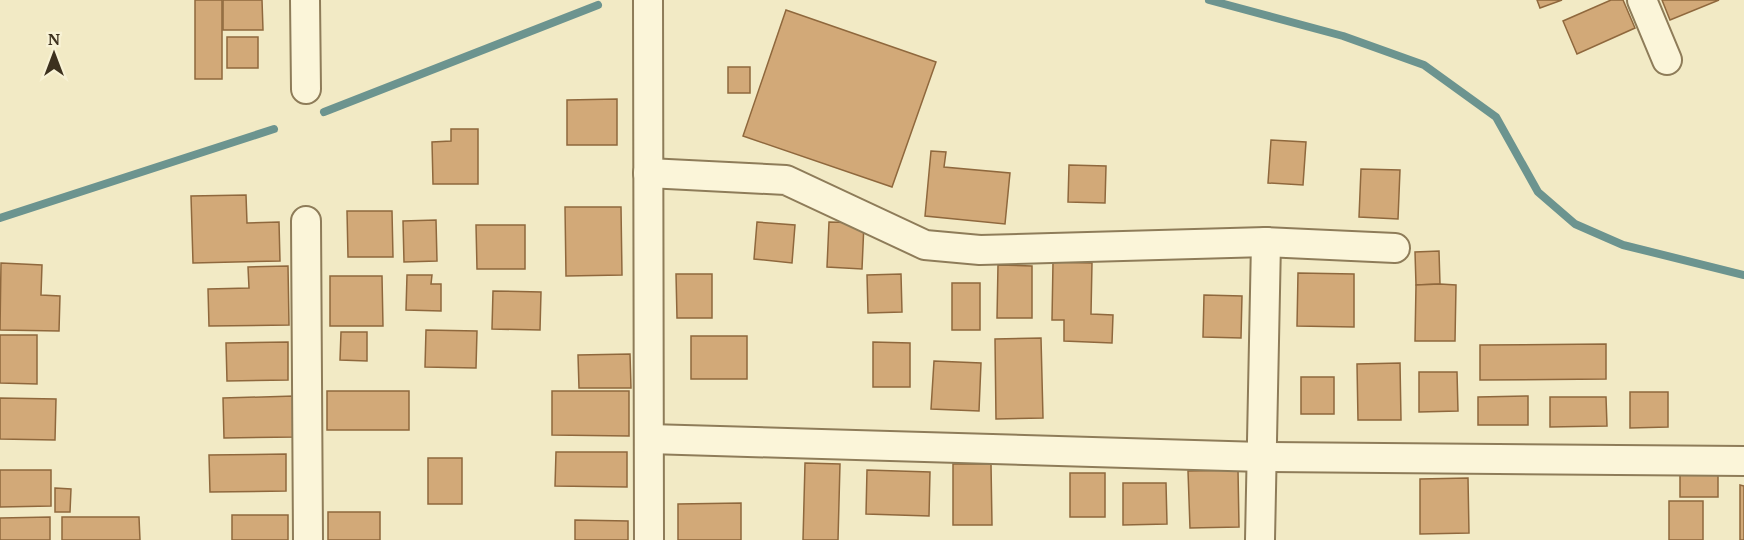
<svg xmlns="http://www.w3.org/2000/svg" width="1744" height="540" font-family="'PT Serif',serif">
<rect width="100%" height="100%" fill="#f2eac5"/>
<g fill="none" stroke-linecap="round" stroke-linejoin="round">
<g stroke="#6c948f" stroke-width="8">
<polyline points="1209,0 1343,36 1424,65 1496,117 1538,192 1575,224 1623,245 1744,275"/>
<polyline points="324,112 598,5"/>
<polyline points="0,218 274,129"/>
</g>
</g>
<g fill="#d2a978" stroke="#8f683d" stroke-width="1.5">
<rect x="195" y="0" width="27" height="79"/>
<polygon points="223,0 262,0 263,30 223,30"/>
<polygon points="1537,0 1562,0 1540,8"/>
<polygon points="1611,0 1623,0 1635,28 1577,54 1563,21"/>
<polygon points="1662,0 1719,0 1670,20"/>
<polygon points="786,10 936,62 892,187 743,136"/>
<rect x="227" y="37" width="31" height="31"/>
<rect x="728" y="67" width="22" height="26"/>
<polygon points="617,99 617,145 567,145 567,100"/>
<polygon points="451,129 478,129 478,184 433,184 432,142 451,141"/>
<polygon points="1271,140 1306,142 1303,185 1268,183"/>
<polygon points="931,151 946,152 944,167 1010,173 1005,224 925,216"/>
<polygon points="1069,165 1106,166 1105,203 1068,202"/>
<polygon points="1361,169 1400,170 1398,219 1359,217"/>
<polygon points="246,195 247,223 279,222 280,261 193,263 191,196"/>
<polygon points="565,207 621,207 622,275 566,276"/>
<polygon points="347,211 392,211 393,257 348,257"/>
<polygon points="436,220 437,261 404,262 403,221"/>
<polygon points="757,222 795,225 792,263 754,259"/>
<polygon points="829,222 864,223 862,269 827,267"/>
<polygon points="476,225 525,225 525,269 477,269"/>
<polygon points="1439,251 1440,284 1416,285 1415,252"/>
<polygon points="1053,262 1092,263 1091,314 1113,315 1112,343 1064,341 1064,320 1052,320"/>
<polygon points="1,263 42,265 41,295 60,296 59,331 0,330"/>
<polygon points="998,265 1032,266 1032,318 997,318"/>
<polygon points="288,266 289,325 209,326 208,289 249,288 248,267"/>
<polygon points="1298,273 1354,274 1354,327 1297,326"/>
<polygon points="676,274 712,274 712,318 677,318"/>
<polygon points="901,274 902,312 868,313 867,275"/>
<polygon points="407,275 432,275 431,284 441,284 441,311 406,310"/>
<polygon points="330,276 382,276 383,326 330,326"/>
<rect x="952" y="283" width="28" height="47"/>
<polygon points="1440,284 1456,285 1455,341 1415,341 1416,285"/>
<polygon points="493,291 541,292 540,330 492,329"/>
<polygon points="1204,295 1242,296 1241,338 1203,337"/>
<polygon points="426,330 477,331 476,368 425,367"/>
<polygon points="341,332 367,332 367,361 340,360"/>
<polygon points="0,335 37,335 37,384 0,383"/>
<rect x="691" y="336" width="56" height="43"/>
<polygon points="1041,338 1043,418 996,419 995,339"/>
<polygon points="288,342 288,380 227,381 226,343"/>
<polygon points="873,342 910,343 910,387 873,387"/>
<polygon points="1606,344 1606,379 1480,380 1480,345"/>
<polygon points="630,354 631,388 579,388 578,355"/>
<polygon points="934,361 981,363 979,411 931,409"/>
<polygon points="1400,363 1401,420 1358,420 1357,364"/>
<polygon points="1419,372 1457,372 1458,411 1419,412"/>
<rect x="1301" y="377" width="33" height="37"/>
<rect x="327" y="391" width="82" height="39"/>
<polygon points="552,391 629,391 629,436 552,435"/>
<polygon points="1630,392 1668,392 1668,427 1630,428"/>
<polygon points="294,396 295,437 224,438 223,398"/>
<polygon points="1528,396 1528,425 1478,425 1478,397"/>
<polygon points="1550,397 1606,397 1607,426 1550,427"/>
<polygon points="0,398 56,399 55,440 0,439"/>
<polygon points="556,452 627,452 627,487 555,486"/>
<polygon points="286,454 286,491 210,492 209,455"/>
<rect x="428" y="458" width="34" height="46"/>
<polygon points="805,463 840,464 838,540 803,540"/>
<polygon points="953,464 991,464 992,525 953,525"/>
<rect x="1680" y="466" width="38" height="31"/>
<polygon points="0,470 51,470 51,506 0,507"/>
<polygon points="867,470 930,472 929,516 866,514"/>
<polygon points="1238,470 1239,527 1190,528 1188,471"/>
<rect x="1070" y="473" width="35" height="44"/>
<polygon points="1468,478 1469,533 1420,534 1420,479"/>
<polygon points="1123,483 1166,483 1167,524 1123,525"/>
<polygon points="1740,485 1744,486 1744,540 1740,540"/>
<polygon points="55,488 71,489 70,512 55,512"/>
<rect x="1669" y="501" width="34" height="39"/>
<polygon points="741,503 741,540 678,540 678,504"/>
<rect x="328" y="512" width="52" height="28"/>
<rect x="232" y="515" width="56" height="25"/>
<polygon points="50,517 50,540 0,540 0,518"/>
<polygon points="62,517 139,517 140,540 62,540"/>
<polygon points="575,520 628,521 628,540 575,540"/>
</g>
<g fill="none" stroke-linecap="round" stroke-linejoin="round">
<defs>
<g id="street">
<polyline points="305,0 306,89"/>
<polyline points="648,0 649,540"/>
<polyline points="1642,0 1667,60"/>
<polyline points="648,173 786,180 925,245 980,250 1266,242 1395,248"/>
<polyline points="306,221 308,540"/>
<polyline points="649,439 1262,457 1744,461"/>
<polyline points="1260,540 1266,242"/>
</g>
</defs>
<use href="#street" stroke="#8e7c59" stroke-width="32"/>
<use href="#street" stroke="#fbf5d9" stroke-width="28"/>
</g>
<g transform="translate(54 54)" stroke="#f8f2d5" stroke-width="4.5" paint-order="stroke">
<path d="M0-4.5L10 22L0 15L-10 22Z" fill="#3d311e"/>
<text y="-9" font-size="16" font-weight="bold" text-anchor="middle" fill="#3d311e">N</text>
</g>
</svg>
